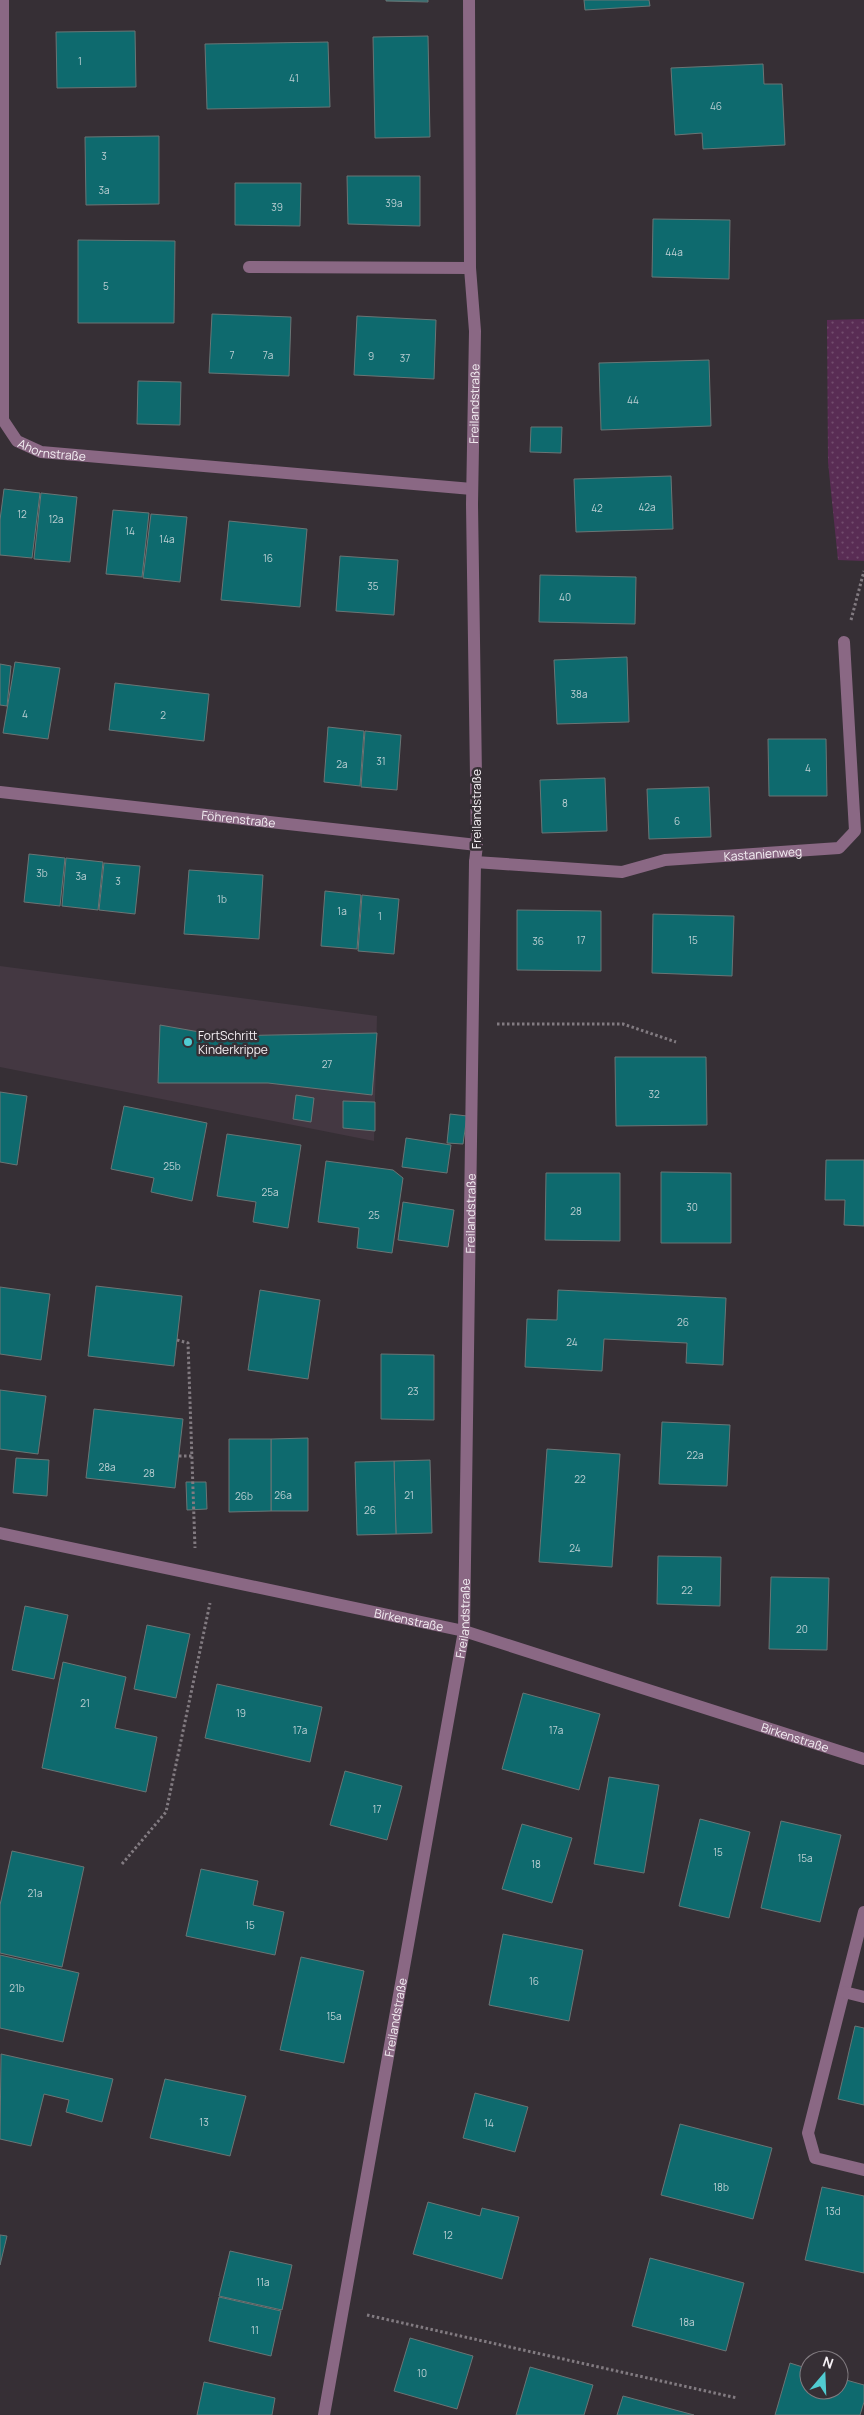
<svg xmlns="http://www.w3.org/2000/svg" width="864" height="2415" font-family="Manrope,sans-serif">
<defs>
<pattern id="grass-dots" width="8" height="8" patternUnits="userSpaceOnUse" patternTransform="scale(1.25)"><rect width="8" height="8" fill="#592c54"/><path d="M2 2h.1M6 6h.1" fill="none" stroke="#714b6d" stroke-width="1.8" stroke-linecap="round"/></pattern>
</defs>
<rect width="100%" height="100%" fill="#362f35"/>
<polygon fill="#443842" points="0,966 377,1016 374,1141 0,1067"/>
<polygon fill="url(#grass-dots)" points="864,319 864,561 838,560 828,462 827,320"/>
<g fill="#0e6a6e" stroke="#6a7575">
<polygon points="386,0 428,0 428,2 386,1"/>
<polygon points="584,0 649,0 650,6 585,10"/>
<polygon points="135,31 136,87 57,88 56,32"/>
<polygon points="428,36 430,137 375,138 373,37"/>
<polygon points="328,42 330,107 207,109 205,44"/>
<polygon points="763,64 764,84 782,84 785,145 703,149 702,133 675,135 671,68"/>
<polygon points="159,136 159,204 86,205 85,137"/>
<polygon points="347,176 420,176 420,226 348,224"/>
<polygon points="235,183 301,183 300,226 235,225"/>
<polygon points="653,219 730,220 729,279 652,277"/>
<polygon points="78,240 175,241 174,323 78,323"/>
<polygon points="212,314 291,317 289,376 209,373"/>
<polygon points="357,316 436,320 434,379 354,375"/>
<polygon points="709,360 711,426 601,430 599,363"/>
<polygon points="138,381 181,382 180,425 137,424"/>
<polygon points="531,427 562,427 561,453 530,452"/>
<polygon points="671,476 673,529 576,532 574,479"/>
<polygon points="4,489 40,493 32,558 0,555 0,520"/>
<polygon points="41,493 77,497 70,562 34,559"/>
<polygon points="113,510 149,513 142,577 106,574"/>
<polygon points="151,514 187,517 180,582 143,578"/>
<polygon points="229,521 307,529 300,607 221,600"/>
<polygon points="340,556 398,560 394,615 336,611"/>
<polygon points="540,575 636,577 635,624 539,622"/>
<polygon points="627,657 629,722 557,724 554,660"/>
<polygon points="15,662 60,668 48,739 3,733"/>
<polygon points="0,664 11,666 7,706 0,705"/>
<polygon points="115,683 209,694 204,741 109,730"/>
<polygon points="328,727 364,731 360,786 324,782"/>
<polygon points="365,731 401,735 397,790 361,787"/>
<polygon points="768,739 826,739 827,796 769,796"/>
<polygon points="605,778 607,831 542,833 540,780"/>
<polygon points="709,787 711,837 649,839 647,789"/>
<polygon points="29,854 65,858 60,906 24,902"/>
<polygon points="66,858 103,862 98,910 62,906"/>
<polygon points="104,863 140,866 135,914 99,910"/>
<polygon points="189,870 263,875 259,939 184,934"/>
<polygon points="325,891 361,895 357,949 321,946"/>
<polygon points="362,895 399,899 394,954 358,951"/>
<polygon points="517,910 601,911 601,971 517,970"/>
<polygon points="653,914 734,916 732,976 652,973"/>
<polygon points="160,1025 222,1036 377,1033 372,1095 268,1083 158,1083"/>
<polygon points="615,1057 706,1057 707,1125 616,1126"/>
<polygon points="0,1092 27,1096 17,1165 0,1162"/>
<polygon points="296,1095 314,1098 311,1122 293,1119"/>
<polygon points="343,1101 375,1102 375,1131 343,1128"/>
<polygon points="124,1106 207,1123 192,1201 151,1192 154,1178 111,1169"/>
<polygon points="450,1114 467,1116 463,1144 447,1143"/>
<polygon points="227,1134 301,1145 288,1228 253,1222 256,1202 217,1196"/>
<polygon points="406,1138 451,1145 447,1173 402,1167"/>
<polygon points="826,1160 864,1160 864,1226 844,1225 845,1200 825,1200"/>
<polygon points="326,1161 393,1170 403,1178 392,1253 357,1248 359,1228 318,1222"/>
<polygon points="661,1172 731,1173 731,1243 661,1243"/>
<polygon points="546,1173 620,1173 620,1241 545,1240"/>
<polygon points="403,1202 454,1210 448,1247 398,1240"/>
<polygon points="96,1286 182,1296 174,1366 88,1356"/>
<polygon points="0,1287 50,1294 41,1360 0,1354"/>
<polygon points="260,1290 320,1300 308,1379 248,1370"/>
<polygon points="558,1290 726,1298 723,1365 686,1363 687,1343 604,1339 602,1371 525,1367 527,1319 557,1320"/>
<polygon points="381,1354 434,1355 434,1420 381,1419"/>
<polygon points="0,1390 46,1396 38,1454 0,1449"/>
<polygon points="94,1409 183,1419 175,1488 86,1478"/>
<polygon points="662,1422 730,1425 727,1486 659,1484"/>
<polygon points="308,1438 308,1511 271,1511 271,1439"/>
<polygon points="229,1439 271,1439 271,1511 229,1512"/>
<polygon points="547,1449 620,1454 612,1567 539,1562"/>
<polygon points="16,1458 49,1460 47,1496 13,1493"/>
<polygon points="430,1460 432,1533 396,1534 394,1461"/>
<polygon points="394,1461 396,1534 357,1535 355,1462"/>
<polygon points="186,1482 206,1482 207,1509 187,1510"/>
<polygon points="658,1556 721,1557 720,1606 657,1604"/>
<polygon points="771,1577 829,1578 827,1650 769,1649"/>
<polygon points="25,1606 68,1615 54,1679 12,1670"/>
<polygon points="147,1625 190,1634 176,1698 134,1689"/>
<polygon points="63,1662 126,1677 115,1728 157,1737 146,1792 42,1768"/>
<polygon points="217,1684 322,1707 310,1762 205,1738"/>
<polygon points="523,1693 600,1714 579,1790 502,1769"/>
<polygon points="345,1771 402,1786 387,1840 330,1825"/>
<polygon points="609,1777 659,1785 644,1873 594,1864"/>
<polygon points="700,1819 750,1832 729,1918 679,1906"/>
<polygon points="781,1821 841,1835 820,1922 761,1908"/>
<polygon points="522,1824 572,1838 552,1903 502,1889"/>
<polygon points="12,1851 84,1867 62,1967 0,1953 0,1905"/>
<polygon points="201,1869 258,1881 253,1905 284,1912 275,1955 186,1936"/>
<polygon points="503,1934 583,1950 569,2021 489,2005"/>
<polygon points="0,1955 79,1973 63,2042 0,2028"/>
<polygon points="301,1957 364,1971 344,2063 280,2050"/>
<polygon points="855,2026 864,2028 864,2105 838,2099"/>
<polygon points="1,2054 113,2079 102,2122 66,2112 69,2100 44,2094 31,2146 0,2139"/>
<polygon points="165,2079 246,2096 230,2156 150,2138"/>
<polygon points="475,2093 528,2107 515,2152 463,2138"/>
<polygon points="680,2124 772,2148 753,2219 661,2195"/>
<polygon points="822,2187 864,2196 864,2273 805,2260"/>
<polygon points="428,2202 480,2216 482,2208 519,2217 502,2279 413,2254"/>
<polygon points="0,2235 7,2236 0,2265"/>
<polygon points="230,2251 292,2265 282,2310 219,2296"/>
<polygon points="650,2258 744,2283 726,2351 632,2326"/>
<polygon points="219,2297 281,2311 271,2356 209,2341"/>
<polygon points="410,2338 473,2356 457,2409 394,2391"/>
<polygon points="790,2363 809,2369 809,2390 839,2390 839,2378 864,2385 864,2402 860,2415 775,2415"/>
<polygon points="530,2367 593,2385 584,2415 516,2415"/>
<polygon points="204,2382 275,2398 272,2415 197,2415"/>
<polygon points="623,2396 694,2415 617,2415"/>
</g>
<g fill="none" stroke-linecap="round" stroke-linejoin="round">
<g stroke="#827b81" stroke-width="3" stroke-dasharray="2.5 2.5" stroke-linecap="butt">
<polyline points="851,620 864,571"/>
<polyline points="497,1024 623,1024 676,1042"/>
<polyline points="177,1340 188,1343 195,1548"/>
<polyline points="179,1456 192,1456"/>
<polyline points="122,1864 166,1812 210,1603"/>
<polyline points="367,2315 737,2398"/>
</g>
<g stroke="#8a6884" stroke-width="12">
<polyline points="249,267 470,268"/>
<polyline points="864,1912 808,2133 815,2158 864,2170"/>
<polyline points="844,1992 864,1997"/>
</g>
<g stroke="#8a6884" stroke-width="12">
<path id="s1" d="M3,0V420L17,441L41,452L472,489"/>
<path id="s2" d="M0,792L477,845"/>
<path id="s3" d="M475,862L622,872L665,860L839,848L855,831L844,642"/>
<path id="s4" d="M0,1533L464,1631L864,1759"/>
<path id="s5" d="M324,2415L464,1631L475,862L477,845L472,504L475,331L470,268L469,0"/>
</g>
</g>
<circle fill="#51ccd2" stroke="#362f35" stroke-width="2" cx="188" cy="1042" r="5"/>
<g text-anchor="middle" dominant-baseline="central" stroke-width="5" stroke-linejoin="round" paint-order="stroke">
<g font-size="10" fill="#bbced2">
<text x="80" y="61">1</text>
<text x="294" y="78">41</text>
<text x="716" y="106">46</text>
<text x="104" y="156">3</text>
<text x="104" y="190">3a</text>
<text x="394" y="203">39a</text>
<text x="277" y="207">39</text>
<text x="674" y="252">44a</text>
<text x="106" y="286">5</text>
<text x="232" y="355">7</text>
<text x="268" y="355">7a</text>
<text x="371" y="356">9</text>
<text x="405" y="358">37</text>
<text x="633" y="400">44</text>
<text x="647" y="507">42a</text>
<text x="597" y="508">42</text>
<text x="22" y="514">12</text>
<text x="56" y="519">12a</text>
<text x="130" y="531">14</text>
<text x="167" y="539">14a</text>
<text x="268" y="558">16</text>
<text x="373" y="586">35</text>
<text x="565" y="597">40</text>
<text x="579" y="694">38a</text>
<text x="25" y="714">4</text>
<text x="163" y="715">2</text>
<text x="381" y="761">31</text>
<text x="342" y="764">2a</text>
<text x="808" y="768">4</text>
<text x="565" y="803">8</text>
<text x="677" y="821">6</text>
<text x="42" y="873">3b</text>
<text x="81" y="876">3a</text>
<text x="118" y="881">3</text>
<text x="222" y="899">1b</text>
<text x="342" y="911">1a</text>
<text x="380" y="916">1</text>
<text x="581" y="940">17</text>
<text x="693" y="940">15</text>
<text x="538" y="941">36</text>
<text x="327" y="1064">27</text>
<text x="654" y="1094">32</text>
<text x="172" y="1166">25b</text>
<text x="270" y="1192">25a</text>
<text x="692" y="1207">30</text>
<text x="576" y="1211">28</text>
<text x="374" y="1215">25</text>
<text x="683" y="1322">26</text>
<text x="572" y="1342">24</text>
<text x="413" y="1391">23</text>
<text x="695" y="1455">22a</text>
<text x="107" y="1467">28a</text>
<text x="149" y="1473">28</text>
<text x="580" y="1479">22</text>
<text x="283" y="1495">26a</text>
<text x="409" y="1495">21</text>
<text x="244" y="1496">26b</text>
<text x="370" y="1510">26</text>
<text x="575" y="1548">24</text>
<text x="687" y="1590">22</text>
<text x="802" y="1629">20</text>
<text x="85" y="1703">21</text>
<text x="241" y="1713">19</text>
<text x="300" y="1730">17a</text>
<text x="556" y="1730">17a</text>
<text x="377" y="1809">17</text>
<text x="718" y="1852">15</text>
<text x="805" y="1858">15a</text>
<text x="536" y="1864">18</text>
<text x="35" y="1893">21a</text>
<text x="250" y="1925">15</text>
<text x="534" y="1981">16</text>
<text x="17" y="1988">21b</text>
<text x="334" y="2016">15a</text>
<text x="204" y="2122">13</text>
<text x="489" y="2123">14</text>
<text x="721" y="2187">18b</text>
<text x="833" y="2211">13d</text>
<text x="448" y="2235">12</text>
<text x="263" y="2282">11a</text>
<text x="687" y="2322">18a</text>
<text x="255" y="2330">11</text>
<text x="422" y="2373">10</text>
</g>
<g font-size="12" fill="#f5f0f4" stroke="#362f35">
<text stroke="none"><textPath href="#s5" startOffset="2024">Freilandstraße</textPath></text>
<text stroke="none"><textPath href="#s1" startOffset="482">Ahornstraße</textPath></text>
<text transform="translate(476 809) rotate(-90)">Freilandstraße</text>
<text stroke="none"><textPath href="#s2" startOffset="240">Föhrenstraße</textPath></text>
<text stroke="none"><textPath href="#s3" startOffset="290">Kastanienweg</textPath></text>
<text stroke="none"><textPath href="#s5" startOffset="1214">Freilandstraße</textPath></text>
<text stroke="none"><textPath href="#s5" startOffset="809">Freilandstraße</textPath></text>
<text stroke="none"><textPath href="#s4" startOffset="418">Birkenstraße</textPath></text>
<text stroke="none"><textPath href="#s4" startOffset="822">Birkenstraße</textPath></text>
<text stroke="none"><textPath href="#s5" startOffset="404">Freilandstraße</textPath></text>
</g>
<g font-size="12" fill="#f5f0f4" stroke="#362f35" text-anchor="start">
<text x="198" y="1035">FortSchritt<tspan x="198" dy="14">Kinderkrippe</tspan></text>
</g>
</g>
<g transform="translate(824 2375) rotate(19)"><circle r="24" fill="#362f35" stroke="#827c81"/>
<path d="M0-4L9 19L0 12L-9 19Z" fill="#51ccd2"/>
<text y="-8" font-size="14" font-weight="bold" text-anchor="middle" fill="#f5f0f4">N</text>
</g>
</svg>
